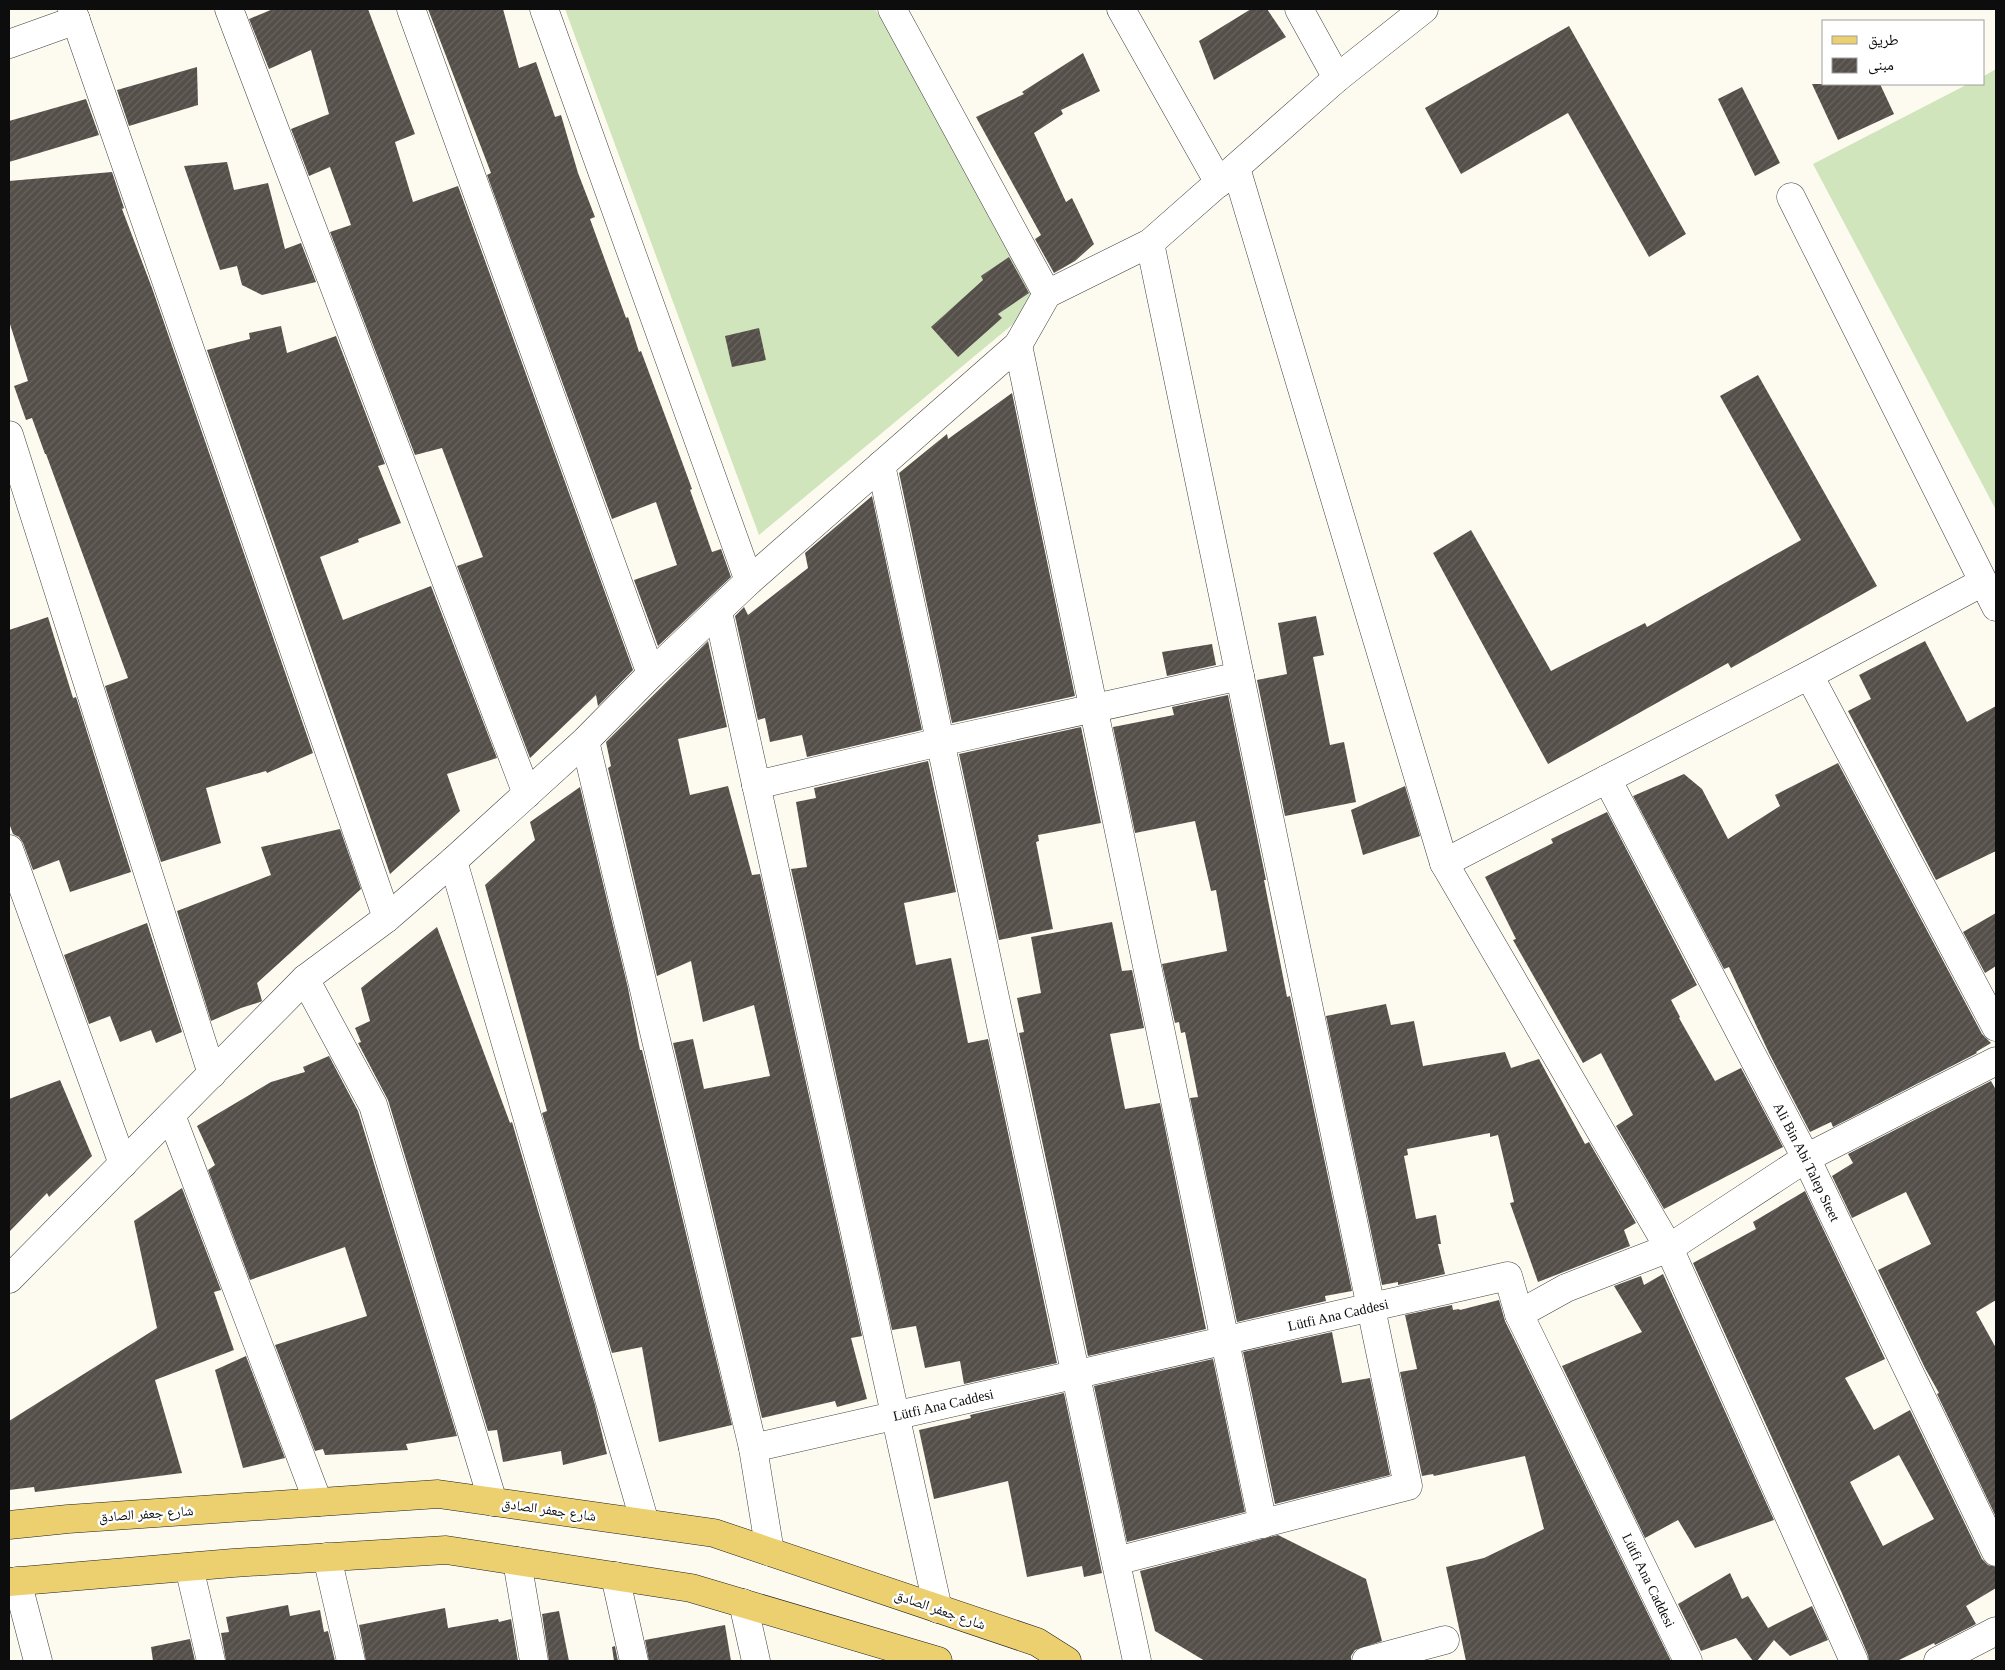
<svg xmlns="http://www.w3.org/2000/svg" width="2005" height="1670" font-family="'Times New Roman','Noto Naskh Arabic',serif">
<defs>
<pattern id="building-hatch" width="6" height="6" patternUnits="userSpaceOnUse" patternTransform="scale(1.25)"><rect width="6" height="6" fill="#554f4a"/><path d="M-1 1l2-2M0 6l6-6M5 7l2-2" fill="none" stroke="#686460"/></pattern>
</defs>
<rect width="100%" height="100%" fill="#fdfbef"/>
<g fill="#d0e5bb">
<polygon points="565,9 875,9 1047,296 759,535"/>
<polygon points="1996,69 1996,510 1813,164 1968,84 1984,84 1984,76"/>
</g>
<g fill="url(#building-hatch)" fill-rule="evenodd">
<polygon points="273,9 368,9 415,134 395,142 413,202 458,186 633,670 598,706 596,695 530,758 457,566 483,557 442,448 415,455 330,232 351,225 330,167 309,176 291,129 329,114 311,50 269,69 249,19"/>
<polygon points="428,9 503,9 519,68 536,62 555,117 561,115 578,173 595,217 590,219 626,318 628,317 639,352 641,351 670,429 692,489 690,490 712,552 721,549 731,577 658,646 634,580 677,565 656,502 612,519 487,175 491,173"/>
<polygon points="1251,9 1267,9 1286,37 1214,80 1199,41"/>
<polygon points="1569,26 1686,234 1649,257 1568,113 1461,174 1425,108"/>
<polygon points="1083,53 1100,91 1061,110 1063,114 1034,133 1066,202 1072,198 1094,244 1075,261 1054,273 1035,239 1041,235 976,117 1024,94 1022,92"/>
<polygon points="197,67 198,105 129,126 117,90"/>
<polygon points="1812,84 1880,84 1894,114 1838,140"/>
<polygon points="1742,87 1780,163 1755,176 1718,99"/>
<polygon points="86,99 99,135 9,162 9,121"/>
<polygon points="227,162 234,190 268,183 285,249 301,243 316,282 262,295 242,285 237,266 220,270 184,166"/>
<polygon points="112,172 124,208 122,209 152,288 313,753 267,773 266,771 206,788 221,843 161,862 105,686 128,678 46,454 45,454 32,418 26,420 14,386 28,381 9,321 9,181"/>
<polygon points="1009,257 1029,293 998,314 1002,318 958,357 931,327 983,280 981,276"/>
<polygon points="281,326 287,353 336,336 385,464 378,466 401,523 358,539 359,542 320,557 343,620 431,586 497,758 447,774 460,811 390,874 207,350 250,339 249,333"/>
<polygon points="759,328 766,360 732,367 725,336"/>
<polygon points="1758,375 1877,586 1731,668 1728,663 1548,764 1433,553 1471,530 1551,671 1645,623 1647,627 1801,540 1720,396"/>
<polygon points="1012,393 1075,696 952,723 899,473 947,434 948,439"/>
<polygon points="872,496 922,730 807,757 802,735 770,742 765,718 758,720 735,616 744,607 748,615 808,568 805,553"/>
<polygon points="1316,616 1324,655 1313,657 1330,745 1344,742 1356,802 1285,816 1257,680 1287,674 1278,623"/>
<polygon points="48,617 73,698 76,697 131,872 70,892 59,860 33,870 23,843 19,837 13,834 9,823 9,630"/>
<polygon points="708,641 727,727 678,739 690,795 728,786 752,875 760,874 862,1336 851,1338 867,1399 837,1407 835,1401 762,1418 673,1043 693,1039 704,1089 770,1076 754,1005 703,1022 691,961 657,976 608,768 611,766 606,742"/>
<polygon points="1925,641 1967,722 1996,706 1996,851 1936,880 1848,711 1871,699 1859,675"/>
<polygon points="1212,644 1216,665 1167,676 1162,652"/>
<polygon points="1228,695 1266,880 1264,880 1287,997 1290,996 1352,1291 1325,1296 1326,1301 1237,1322 1190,1098 1198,1097 1185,1032 1181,1033 1179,1022 1175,1023 1162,964 1227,951 1216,890 1211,891 1195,821 1135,833 1113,727 1174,715 1172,707"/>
<polygon points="1081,727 1101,823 1038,835 1039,841 1036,842 1053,929 999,940 959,754"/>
<polygon points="928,761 956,892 904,903 916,965 951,958 968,1043 988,1039 1057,1363 964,1384 960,1361 925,1368 916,1326 892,1330 791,869 807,867 796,802 816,798 814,788"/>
<polygon points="1838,763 1982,1034 1991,1043 1976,1052 1977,1053 1833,1127 1831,1122 1810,1132 1769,1053 1729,967 1724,969 1633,796 1684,774 1702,789 1728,839 1780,806 1775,795"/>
<polygon points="1405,786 1420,836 1363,855 1351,810"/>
<polygon points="580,787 628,988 640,1050 642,1050 732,1425 659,1442 642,1347 612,1353 542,1113 547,1111 485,885 535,840 530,822"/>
<polygon points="1607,812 1697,985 1671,1000 1680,1017 1679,1018 1715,1081 1741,1068 1783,1147 1664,1209 1616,1126 1633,1115 1601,1053 1583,1063 1513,940 1516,939 1485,877 1553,843 1551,839"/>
<polygon points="340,829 361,889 257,983 262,1001 260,1002 241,1008 211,1021 177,911 271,875 261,847"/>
<polygon points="1996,913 1996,966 1985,973 1963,932"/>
<polygon points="1112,922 1122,971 1132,970 1144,1028 1110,1034 1125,1109 1160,1103 1206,1329 1088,1356 1019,1033 1024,1032 1017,998 1041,993 1031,937"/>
<polygon points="147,923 182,1032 156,1043 151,1030 120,1042 110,1016 89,1024 64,955"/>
<polygon points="437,927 510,1123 512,1122 595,1405 607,1454 563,1465 561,1451 503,1462 497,1430 488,1431 388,1100 358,1043 361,1042 355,1028 370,1021 361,988"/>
<polygon points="1386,1004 1391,1025 1414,1021 1423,1066 1505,1052 1511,1068 1539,1059 1585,1144 1589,1142 1636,1223 1624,1230 1630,1246 1538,1282 1510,1203 1514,1202 1498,1135 1490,1137 1490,1133 1407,1149 1408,1155 1404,1156 1416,1219 1436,1215 1441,1244 1438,1244 1445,1274 1398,1285 1398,1282 1382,1285 1326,1016"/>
<polygon points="329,1056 358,1111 457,1436 406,1444 408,1450 325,1455 323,1449 315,1451 275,1345 367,1316 345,1247 250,1280 208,1170 215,1165 197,1126 271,1082 305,1072 303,1067"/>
<polygon points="60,1080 92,1156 49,1197 47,1193 9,1232 9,1099"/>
<polygon points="1991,1081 1996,1090 1996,1300 1976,1312 1996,1348 1996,1517 1937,1394 1939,1393 1925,1368 1878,1270 1931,1244 1906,1192 1852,1218 1832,1176 1853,1163 1848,1154"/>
<polygon points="182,1188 221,1290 214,1292 234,1350 155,1380 182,1473 35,1492 34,1487 9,1490 9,1421 157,1328 134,1221"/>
<path d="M1805,1191L1885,1359L1845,1378L1874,1430L1910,1410L1982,1559L1988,1565L1996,1567V1588L1966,1606L1976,1624L1935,1645L1934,1643L1897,1661H1869L1868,1655L1841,1591L1693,1263L1756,1229L1753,1222ZM1899,1455L1934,1519L1883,1546L1850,1482Z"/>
<polygon points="1663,1274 1774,1520 1695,1548 1678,1520 1645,1538 1562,1366 1642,1332 1614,1286 1641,1276 1644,1285"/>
<polygon points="1499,1300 1505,1321 1671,1661 1466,1661 1446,1567 1484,1558 1544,1529 1525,1456 1434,1476 1433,1474 1422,1476 1400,1372 1417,1369 1405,1315 1452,1305 1453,1310 1459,1309 1460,1310"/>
<polygon points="1332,1332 1342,1383 1370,1378 1390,1475 1275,1504 1243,1352"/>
<polygon points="246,1356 285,1458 243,1468 215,1370"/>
<polygon points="1213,1359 1245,1512 1127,1542 1094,1386"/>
<polygon points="1064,1393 1102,1573 1084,1577 1082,1566 1027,1577 1008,1481 934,1499 919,1430 971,1418 970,1415"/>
<polygon points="1278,1535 1366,1579 1382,1641 1355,1650 1351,1656 1351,1661 1205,1661 1155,1631 1140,1571"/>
<polygon points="1730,1573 1742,1599 1748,1596 1768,1628 1812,1606 1828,1640 1790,1656 1774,1640 1757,1661 1753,1661 1736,1638 1701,1651 1678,1604"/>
<polygon points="288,1605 290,1616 320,1610 324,1632 328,1631 335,1661 226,1661 221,1633 229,1632 226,1617"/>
<polygon points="445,1608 448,1628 498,1619 499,1622 511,1619 518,1661 366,1661 359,1625"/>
<polygon points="559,1611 569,1661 549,1661 542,1614"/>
<polygon points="725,1625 731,1661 649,1661 645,1640"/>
<polygon points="190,1639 195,1661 153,1661 151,1647"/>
<polygon points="615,1646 618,1661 614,1661 612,1647"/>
</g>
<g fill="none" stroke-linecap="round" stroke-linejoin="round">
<defs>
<g id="minor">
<polyline points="72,9 387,918"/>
<polyline points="229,9 527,794"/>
<polyline points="411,9 651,674"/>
<polyline points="544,9 749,581"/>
<polyline points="892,9 1047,294"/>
<polyline points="1121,9 1219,183"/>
<polyline points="1299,9 1337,78"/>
<polyline points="9,44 76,20"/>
<polyline points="1236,168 1444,863 1669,1248 1854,1661"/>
<polyline points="1791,197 1996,607"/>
<polyline points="1018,345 1263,1524"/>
<polyline points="9,435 212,1074"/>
<polyline points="881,465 1137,1661"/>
<polyline points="718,612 938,1609"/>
<polyline points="1809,675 1996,1027"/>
<polyline points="585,741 753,1448 770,1552"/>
<path id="s1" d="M1607,779L1806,1158L1996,1552"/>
<polyline points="756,785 940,742 1240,676"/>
<polyline points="9,849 123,1164"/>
<polyline points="453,861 645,1523"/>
<polyline points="1444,863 1809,675 1983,582"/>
<polyline points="305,979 373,1105 493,1502"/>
<polyline points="171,1115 318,1502"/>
<polyline points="9,1279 305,979 387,918 453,861 585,741 651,674 749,581 1018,345 1047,294 1150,243 1337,78 1424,9"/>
<polyline points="1519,1314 1566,1288 1669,1248 1806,1158 1996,1061"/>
<path id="s2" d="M753,1448L1508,1276L1519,1314L1688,1661"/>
<polyline points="327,1557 351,1661"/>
<polyline points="517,1561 534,1661"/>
<polyline points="1116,1561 1408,1486 1150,243"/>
<polyline points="189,1567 211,1661"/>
<polyline points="615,1576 634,1661"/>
<polyline points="17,1581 38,1661"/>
<polyline points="743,1603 756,1661"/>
<polyline points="1366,1661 1445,1640"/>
<polyline points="1938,1661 1996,1631"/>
</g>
<g id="major">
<polyline points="9,1525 68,1519 438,1494 714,1533 1037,1642 1067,1661"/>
<polyline points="9,1582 233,1563 446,1550 691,1588 938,1661"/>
</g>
</defs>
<use href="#minor" stroke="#404040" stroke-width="29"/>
<use href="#major" stroke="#1e1e1e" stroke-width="29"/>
<use href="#minor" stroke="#fff" stroke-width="28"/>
<use href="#major" stroke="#ecd070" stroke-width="28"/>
</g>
<g text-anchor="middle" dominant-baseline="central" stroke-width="5" stroke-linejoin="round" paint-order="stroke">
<g font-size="14" fill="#0d0d0d" stroke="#fff">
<text stroke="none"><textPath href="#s1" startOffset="432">Ali Bin Abi Talep Steet</textPath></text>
<text stroke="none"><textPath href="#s2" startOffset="600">Lütfi Ana Caddesi</textPath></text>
<text stroke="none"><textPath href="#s2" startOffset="195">Lütfi Ana Caddesi</textPath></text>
<text transform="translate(549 1510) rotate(8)">شارع جعفر الصادق</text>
<text transform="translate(146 1514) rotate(-4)">شارع جعفر الصادق</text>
<text stroke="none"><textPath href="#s2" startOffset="1110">Lütfi Ana Caddesi</textPath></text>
<text transform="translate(940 1610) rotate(19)">شارع جعفر الصادق</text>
</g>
</g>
<rect width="2005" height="1670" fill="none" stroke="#0d0d0d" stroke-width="20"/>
<rect x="1822" y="20" width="162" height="65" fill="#ffffff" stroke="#9e9e9e"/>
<rect x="1832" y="36" width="25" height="8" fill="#ecd070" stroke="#9e9e9e"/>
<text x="1868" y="45" font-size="15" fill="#0d0d0d">طريق</text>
<rect x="1832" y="58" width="25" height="15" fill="url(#building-hatch)" stroke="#9e9e9e"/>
<text x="1868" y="70" font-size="15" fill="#0d0d0d">مبنى</text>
</svg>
